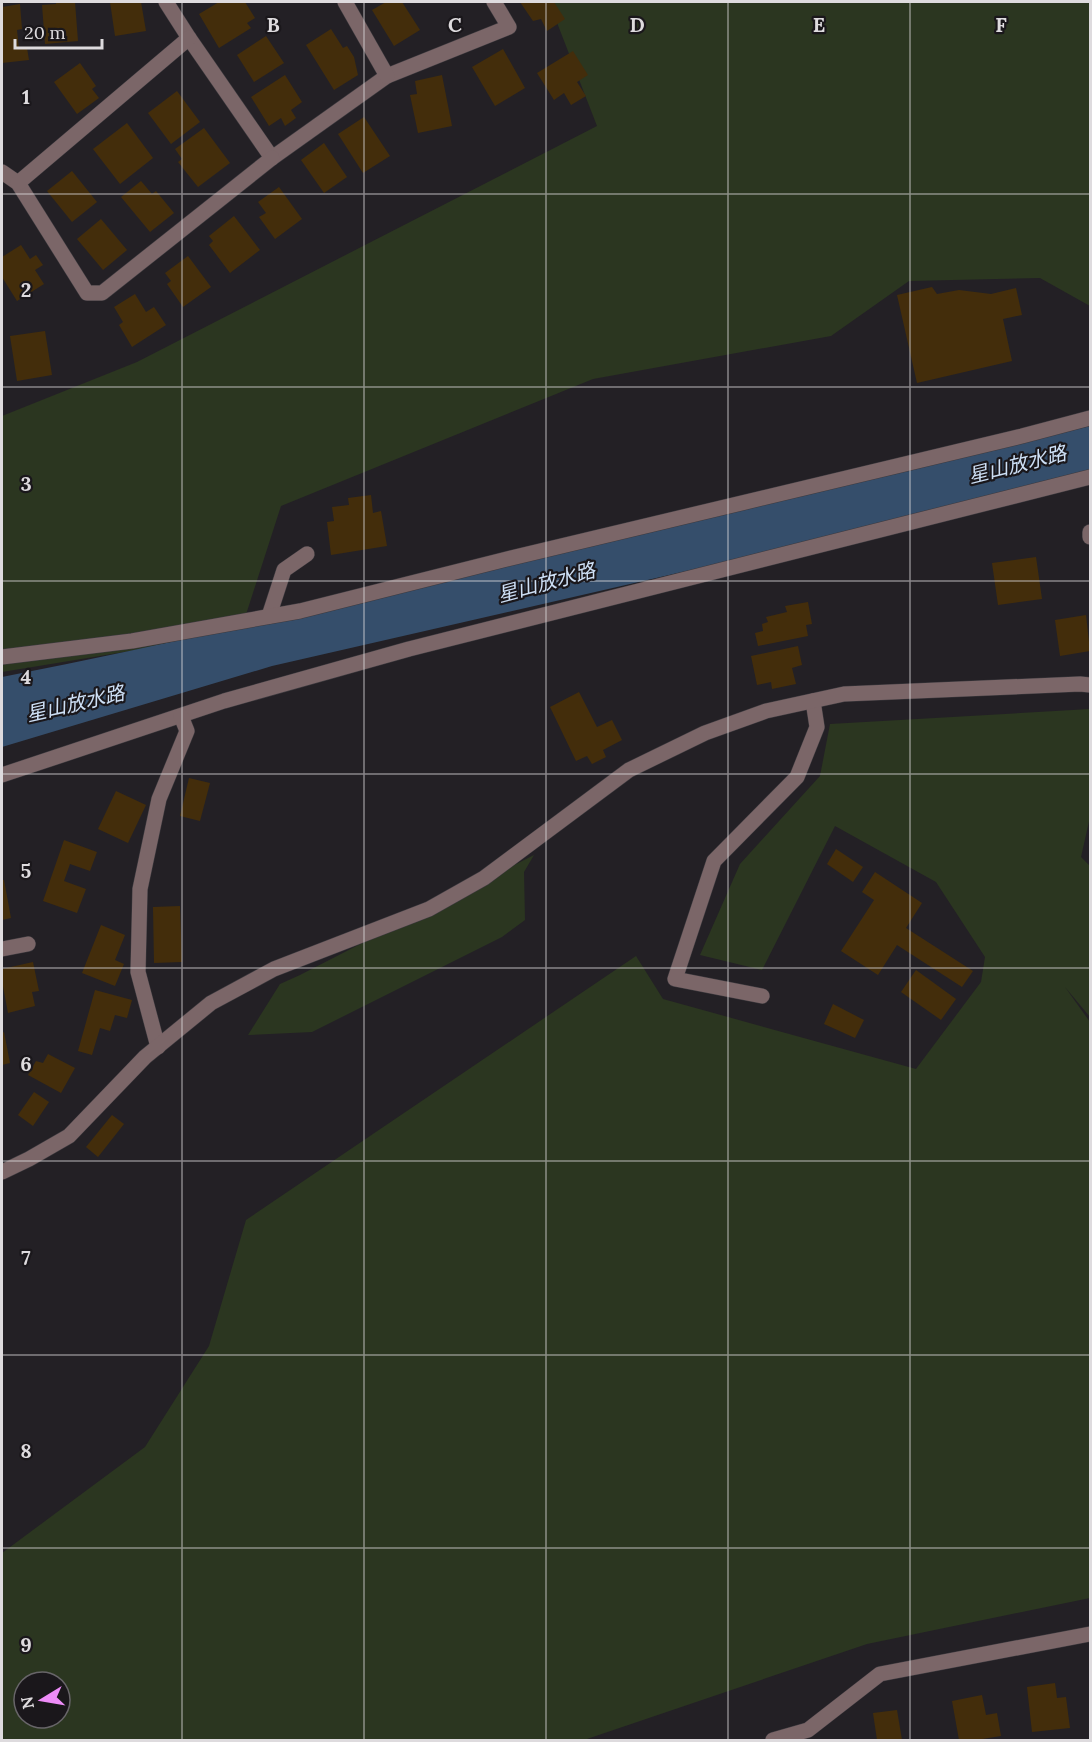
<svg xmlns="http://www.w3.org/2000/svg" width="1092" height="1742" font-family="Lora,'Noto Sans JP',serif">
<rect width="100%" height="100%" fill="#232025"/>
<g fill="#2b3620" fill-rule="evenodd">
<polygon points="549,2 1090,2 1090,306 1040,278 909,281 831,336 593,379 281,506 240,633 2,672 2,416 137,362 597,126"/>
<path d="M1090,709V817L1081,857L1090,866V1017L1065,987L1090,1022V1598L867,1644L584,1740H2V1553L145,1447L209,1346L246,1220L636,956L663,999L916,1069L981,982L985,957L936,882L835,826L762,970L700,955L740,864L820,776L830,724ZM24,1682H60V1718H24Z"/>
<polygon points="534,855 524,872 525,920 502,937 312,1032 248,1035 280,984 300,975"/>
</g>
<path fill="#354e6b" d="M1090,426V471L1001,499L272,666L2,747V677C367,604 728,513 1090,426Z"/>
<g fill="#432d0b">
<polygon points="56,2 75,2 78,41 45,44 42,5 56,4"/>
<polygon points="110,2 141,2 146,31 115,36"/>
<polygon points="219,2 245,2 255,18 247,23 251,28 219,48 199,14"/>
<polygon points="386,2 402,2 420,30 394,46 372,10"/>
<polygon points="520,2 554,2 565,19 547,31 541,19 533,21"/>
<polygon points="20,4 22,29 17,30 19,49 27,48 29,60 2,63 2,7"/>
<polygon points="331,29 343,48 347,46 354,57 358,75 334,90 306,45"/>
<polygon points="266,36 284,63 254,82 237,55"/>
<polygon points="503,49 525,88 495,106 472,67"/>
<polygon points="573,51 588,75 577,82 586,96 571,105 564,93 554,100 537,73"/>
<polygon points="80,63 96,86 92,89 99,98 77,114 54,82"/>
<polygon points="285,75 302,102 291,110 296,118 285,126 281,118 269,126 251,97"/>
<polygon points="442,75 452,126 418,133 410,95 417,94 415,81"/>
<polygon points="177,91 200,122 171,144 148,113"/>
<polygon points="364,117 390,156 363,173 338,134"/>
<polygon points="127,123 153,158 120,184 93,149"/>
<polygon points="204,128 230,163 198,187 178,162 182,159 175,149"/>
<polygon points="324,143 347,177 324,193 301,160"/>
<polygon points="72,171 97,202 72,222 47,191"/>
<polygon points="141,181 152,194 156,191 174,213 150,232 121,197"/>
<polygon points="279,187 302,219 275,239 259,217 266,213 258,202"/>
<polygon points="234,216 260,250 230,273 209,245 213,241 209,236"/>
<polygon points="101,219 127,250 103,270 77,239"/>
<polygon points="21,245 30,259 36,255 43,265 35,270 44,284 17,301 2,277 2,257"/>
<polygon points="188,256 211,287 183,307 167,284 171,281 165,273"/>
<polygon points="932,287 937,294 959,290 991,294 1016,288 1022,315 1003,319 1012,361 917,383 897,295"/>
<polygon points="135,294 146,312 154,307 166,325 132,347 119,325 123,322 114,307"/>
<polygon points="45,331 52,375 17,381 10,336"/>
<polygon points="371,495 373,513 381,511 387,546 331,555 327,522 334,521 332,507 349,505 348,498"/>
<polygon points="1036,557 1042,599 998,605 992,563"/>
<polygon points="808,602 812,624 806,625 808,636 758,646 755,633 763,631 762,624 768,622 766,617 787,612 785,606"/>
<polygon points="1086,615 1090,651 1060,656 1055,620"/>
<polygon points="798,646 802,665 792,668 796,684 772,689 771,682 757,685 751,656"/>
<polygon points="579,692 597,727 612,720 622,740 603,750 606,757 592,764 587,756 576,761 550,707"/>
<polygon points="189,778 210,783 200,821 180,816"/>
<polygon points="116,791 146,805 128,843 98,829"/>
<polygon points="64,840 97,852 90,871 70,864 64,881 86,889 77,913 43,901"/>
<polygon points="836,849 863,867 853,882 827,864"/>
<polygon points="875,872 922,903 906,928 973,971 962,987 897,945 878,975 841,951 874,900 862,892"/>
<polygon points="2,880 4,880 11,918 2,920"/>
<polygon points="180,906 182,962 154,963 153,907"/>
<polygon points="101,925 125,935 115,960 124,964 115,986 82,973"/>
<polygon points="33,962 39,991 32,992 35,1006 8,1013 2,981 2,969"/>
<polygon points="916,970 956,999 941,1020 901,992"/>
<polygon points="95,990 132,1000 127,1018 115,1015 110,1031 100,1028 92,1055 78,1051"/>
<polygon points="833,1004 864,1020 855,1038 824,1024"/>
<polygon points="4,1032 10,1063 2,1065 2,1033"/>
<polygon points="48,1054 75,1068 61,1093 28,1075 36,1061 43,1063"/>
<polygon points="34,1092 49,1102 33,1126 18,1115"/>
<polygon points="112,1115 124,1124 98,1157 86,1147"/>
<polygon points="1055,1683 1057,1698 1066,1697 1070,1728 1032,1732 1027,1687"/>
<polygon points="982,1695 986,1715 997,1713 1001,1736 976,1740 959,1740 952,1701"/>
<polygon points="897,1710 902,1740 877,1740 873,1713"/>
</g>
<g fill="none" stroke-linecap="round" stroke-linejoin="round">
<defs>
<g id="minor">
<polyline points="166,2 189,38 272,158 387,76 509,27 494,2"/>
<polyline points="345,2 387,76"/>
<polyline points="2,172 18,183 87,293 102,293 272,158"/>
<polyline points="18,183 189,38"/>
<polyline points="1090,532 1090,537"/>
<polyline points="269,616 284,570 307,554"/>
<polyline points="2,657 132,641 300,611 503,560 1022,436 1090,418"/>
<polyline points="2,775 224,701 409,649 1090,477"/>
<polyline points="2,949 28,944"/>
<polyline points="762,996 675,979 714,861 797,777 817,727 813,701"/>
<polyline points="158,1047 138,972 140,889 159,799 187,731 181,716"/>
<polyline points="2,1172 29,1159 69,1136 145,1057 211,1003 274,969 429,909 484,878 629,770 705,733 766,711 844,694 1080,684 1090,685"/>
<polyline points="773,1740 808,1730 880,1674 1090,1634"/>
</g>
</defs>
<use href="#minor" stroke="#3d3a3f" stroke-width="16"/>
<use href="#minor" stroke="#7b6668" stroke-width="15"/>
</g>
<path fill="none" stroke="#dedbde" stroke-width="1.5" stroke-opacity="0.55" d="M182,2V1740M364,2V1740M546,2V1740M728,2V1740M910,2V1740M2,194H1090M2,387H1090M2,581H1090M2,774H1090M2,968H1090M2,1161H1090M2,1355H1090M2,1548H1090"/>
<g text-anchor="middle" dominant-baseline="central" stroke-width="4.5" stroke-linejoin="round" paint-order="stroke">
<g font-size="20" font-style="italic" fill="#cee0f6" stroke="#1a171b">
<text transform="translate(1017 464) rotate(-14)">星山放水路</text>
<text transform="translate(546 582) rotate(-15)">星山放水路</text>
<text transform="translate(75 703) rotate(-13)">星山放水路</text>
</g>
</g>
<g font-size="20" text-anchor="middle" font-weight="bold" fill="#dedbde" stroke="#1a171b" stroke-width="4.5" stroke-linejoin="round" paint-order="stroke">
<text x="273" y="32">B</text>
<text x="455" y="32">C</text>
<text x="637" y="32">D</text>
<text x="819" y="32">E</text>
<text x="1001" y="32">F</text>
<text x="26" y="104">1</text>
<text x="26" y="297">2</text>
<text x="26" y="491">3</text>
<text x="26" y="684">4</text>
<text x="26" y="878">5</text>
<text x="26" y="1071">6</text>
<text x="26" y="1265">7</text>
<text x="26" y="1458">8</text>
<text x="26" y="1652">9</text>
</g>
<rect width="1092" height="1742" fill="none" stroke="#dedbde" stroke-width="6"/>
<g transform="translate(42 1700) rotate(259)"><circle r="28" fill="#1a171b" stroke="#686569" stroke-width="1.5"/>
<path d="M0-4.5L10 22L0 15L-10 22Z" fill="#ee8cf8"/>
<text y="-9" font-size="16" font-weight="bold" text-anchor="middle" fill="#dedbde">N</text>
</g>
<path d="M15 39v9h87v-9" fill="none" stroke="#dedbde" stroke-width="3"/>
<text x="24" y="39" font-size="18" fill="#dedbde" stroke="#1a171b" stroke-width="4.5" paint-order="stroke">20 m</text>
</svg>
